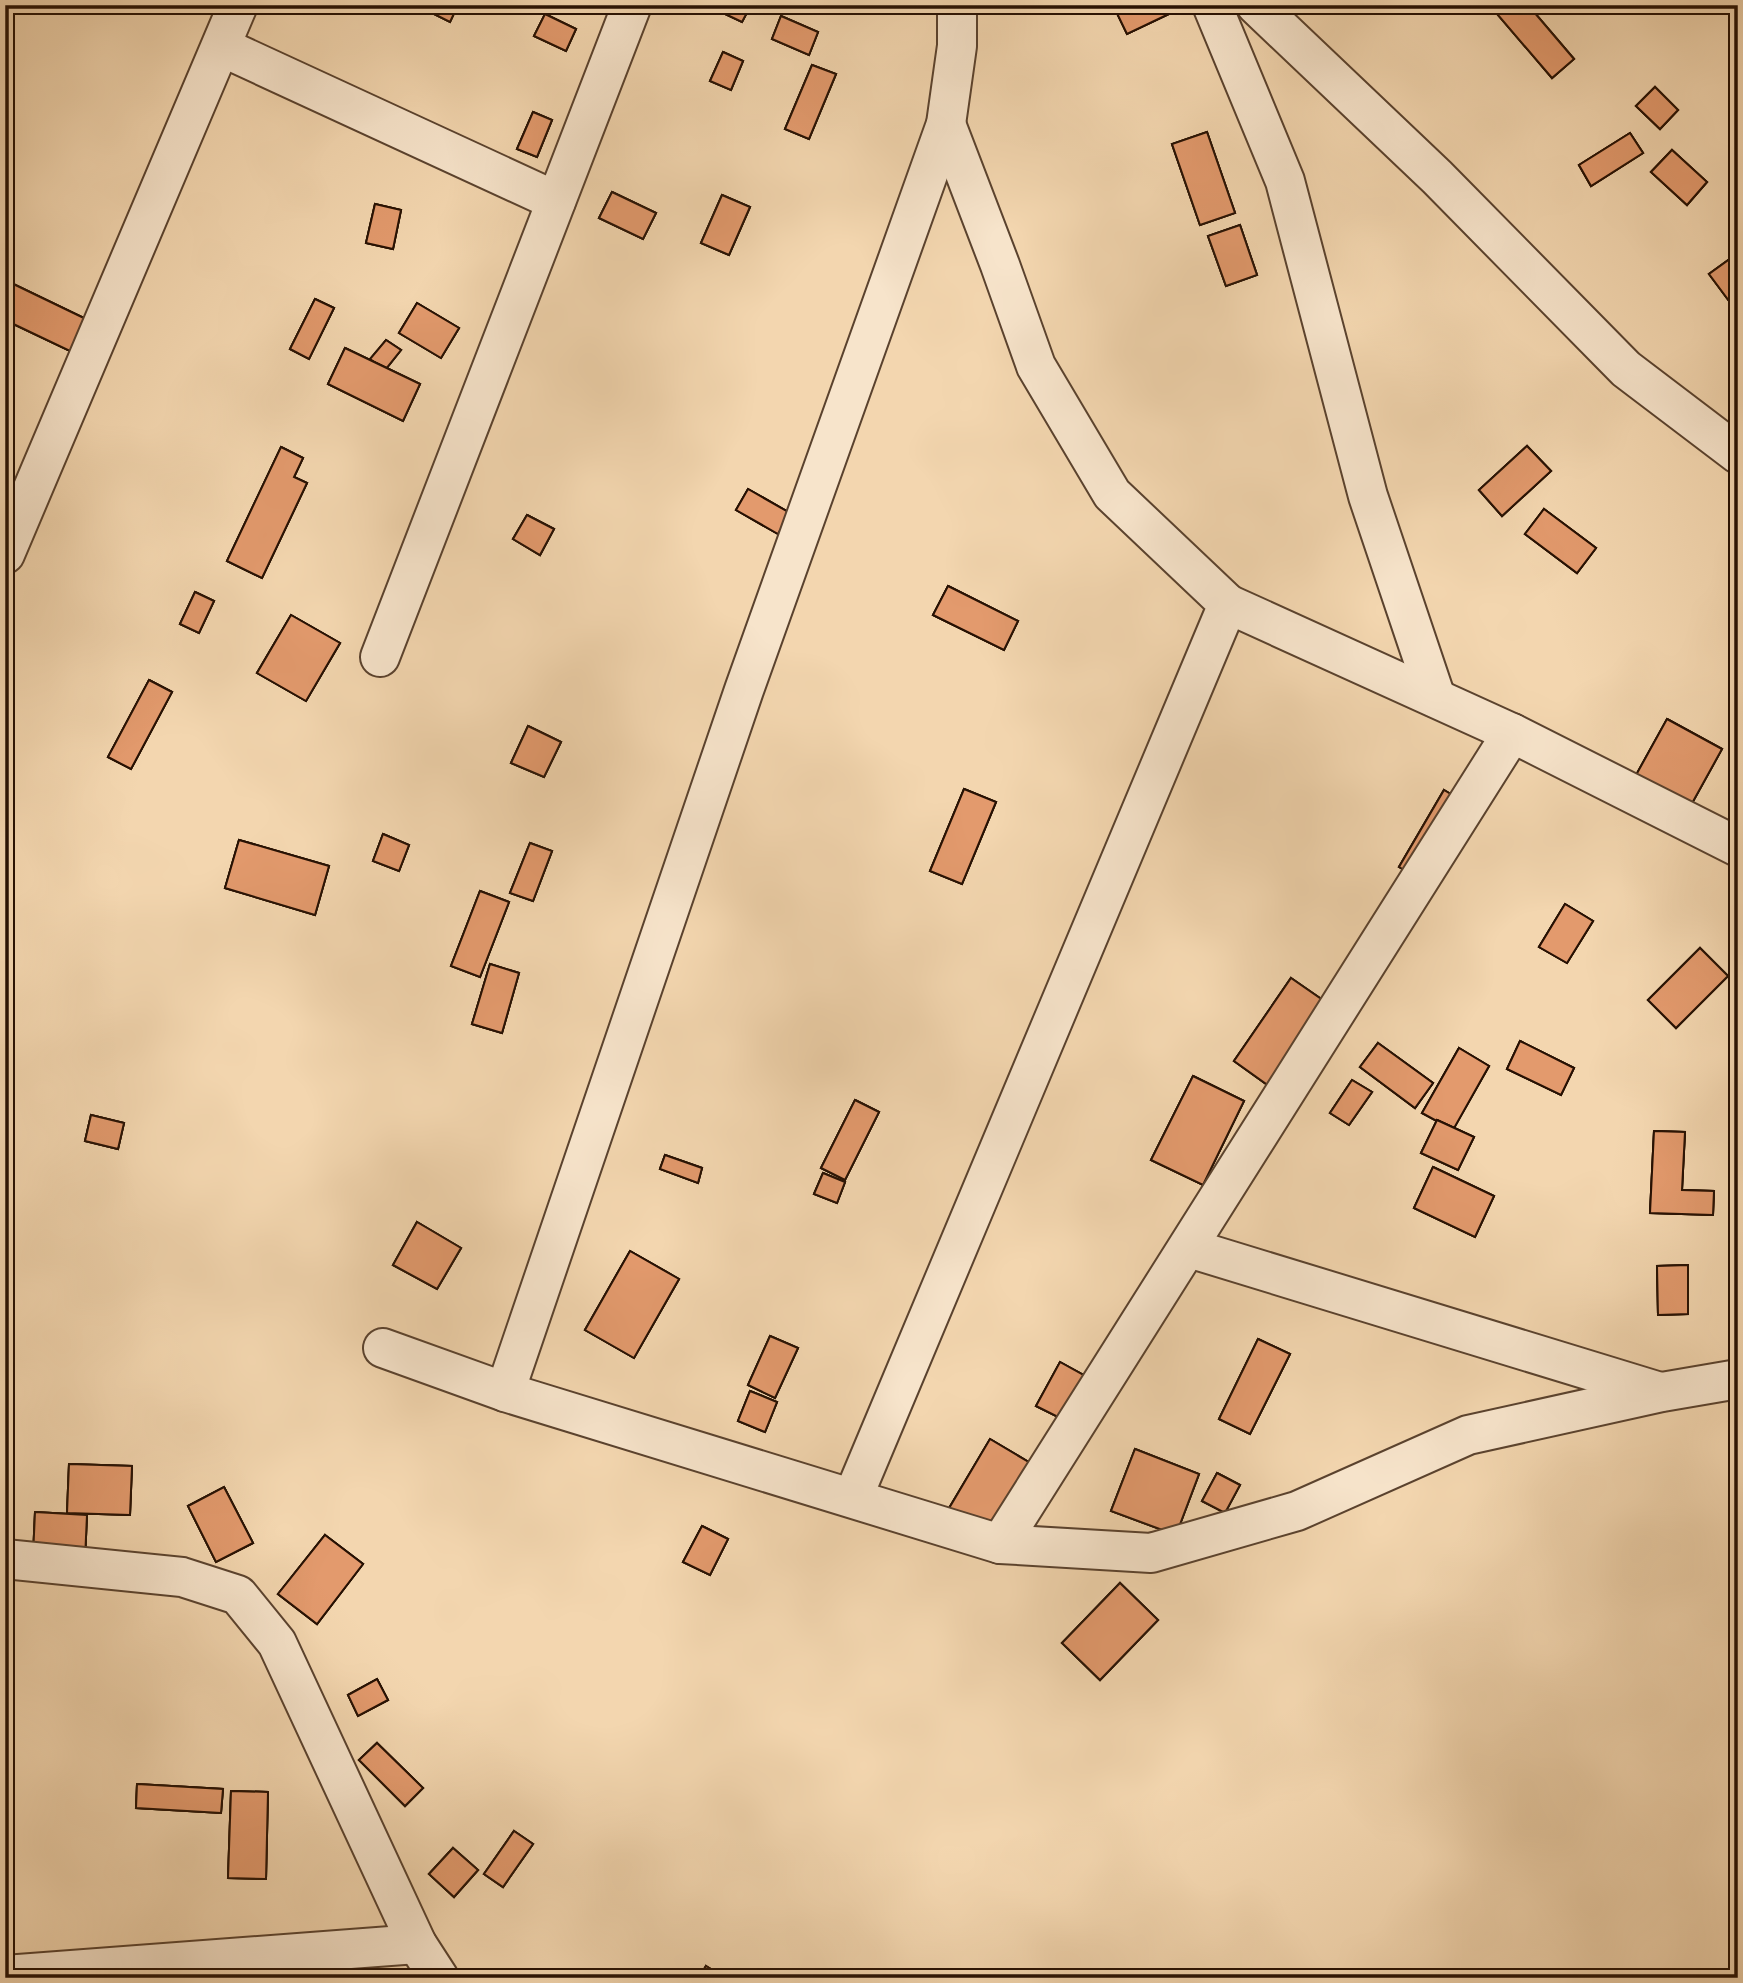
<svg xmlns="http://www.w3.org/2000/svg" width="1743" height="1983" font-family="'Old Standard TT',serif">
<rect width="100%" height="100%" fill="#f3d6af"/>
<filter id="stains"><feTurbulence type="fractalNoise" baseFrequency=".00286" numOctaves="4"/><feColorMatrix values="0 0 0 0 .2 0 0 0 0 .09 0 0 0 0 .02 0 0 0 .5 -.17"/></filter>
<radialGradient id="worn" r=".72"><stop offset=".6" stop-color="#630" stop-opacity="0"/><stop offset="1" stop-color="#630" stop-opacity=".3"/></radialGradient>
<g fill="#e39a6d" stroke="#271103" stroke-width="2">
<polygon points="431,5 458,5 450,22 428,11"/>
<polygon points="431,5 458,5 450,22 428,11"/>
<polygon points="431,5 458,5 450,22 428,11"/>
<polygon points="727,5 751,5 742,22 723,13"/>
<polygon points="727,5 751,5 742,22 723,13"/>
<polygon points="727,5 751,5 742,22 723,13"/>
<polygon points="865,5 883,5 880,12"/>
<polygon points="865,5 883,5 880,12"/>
<polygon points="865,5 883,5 880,12"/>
<polygon points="1113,5 1167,5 1171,13 1127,34"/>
<polygon points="1113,5 1167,5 1171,13 1127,34"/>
<polygon points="1113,5 1167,5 1171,13 1127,34"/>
<polygon points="1496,5 1528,5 1574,59 1552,78 1492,8"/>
<polygon points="1496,5 1528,5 1574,59 1552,78 1492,8"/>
<polygon points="1496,5 1528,5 1574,59 1552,78 1492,8"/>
<polygon points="545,14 576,29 566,51 534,36"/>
<polygon points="545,14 576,29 566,51 534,36"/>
<polygon points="545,14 576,29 566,51 534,36"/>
<polygon points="781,16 818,32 809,55 772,39"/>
<polygon points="781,16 818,32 809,55 772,39"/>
<polygon points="781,16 818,32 809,55 772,39"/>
<polygon points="723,52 743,61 731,90 710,81"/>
<polygon points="723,52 743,61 731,90 710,81"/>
<polygon points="723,52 743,61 731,90 710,81"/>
<polygon points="812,65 836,74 809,139 785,129"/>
<polygon points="812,65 836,74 809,139 785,129"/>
<polygon points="812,65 836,74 809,139 785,129"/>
<polygon points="1655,87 1678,110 1660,129 1636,106"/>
<polygon points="1655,87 1678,110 1660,129 1636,106"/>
<polygon points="1655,87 1678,110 1660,129 1636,106"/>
<polygon points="533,112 552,120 537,157 517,149"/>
<polygon points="533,112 552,120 537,157 517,149"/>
<polygon points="533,112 552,120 537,157 517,149"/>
<polygon points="1207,132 1235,213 1200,225 1172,144"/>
<polygon points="1207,132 1235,213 1200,225 1172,144"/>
<polygon points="1207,132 1235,213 1200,225 1172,144"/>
<polygon points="1630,133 1643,153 1591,186 1579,165"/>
<polygon points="1630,133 1643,153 1591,186 1579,165"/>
<polygon points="1630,133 1643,153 1591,186 1579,165"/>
<polygon points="1672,150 1707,182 1687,205 1651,172"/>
<polygon points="1672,150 1707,182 1687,205 1651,172"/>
<polygon points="1672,150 1707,182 1687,205 1651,172"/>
<polygon points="612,192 656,213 643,239 599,218"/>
<polygon points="612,192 656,213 643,239 599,218"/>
<polygon points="612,192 656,213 643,239 599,218"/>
<polygon points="722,195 750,207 729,255 701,243"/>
<polygon points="722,195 750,207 729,255 701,243"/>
<polygon points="722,195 750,207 729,255 701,243"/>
<polygon points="375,204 401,210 393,249 366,243"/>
<polygon points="375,204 401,210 393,249 366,243"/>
<polygon points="375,204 401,210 393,249 366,243"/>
<polygon points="1240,225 1257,275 1226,286 1208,236"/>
<polygon points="1240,225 1257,275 1226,286 1208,236"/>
<polygon points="1240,225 1257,275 1226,286 1208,236"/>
<polygon points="1738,253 1738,313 1709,274"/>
<polygon points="1738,253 1738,313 1709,274"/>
<polygon points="1738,253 1738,313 1709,274"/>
<polygon points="5,280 88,320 72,352 5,320"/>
<polygon points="5,280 88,320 72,352 5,320"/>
<polygon points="5,280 88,320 72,352 5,320"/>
<polygon points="315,299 334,308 309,359 290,349"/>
<polygon points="315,299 334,308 309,359 290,349"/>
<polygon points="315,299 334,308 309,359 290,349"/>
<polygon points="417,303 459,328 441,358 399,333"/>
<polygon points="417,303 459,328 441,358 399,333"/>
<polygon points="417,303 459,328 441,358 399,333"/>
<polygon points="386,340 401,350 387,368 373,358"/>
<polygon points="386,340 401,350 385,370 370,359"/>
<polygon points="386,340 401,350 385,370 370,359"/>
<polygon points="345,348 420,384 403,421 328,384"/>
<polygon points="345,348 420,384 403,421 328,384"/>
<polygon points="345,348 420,384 403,421 328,384"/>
<polygon points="1527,446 1551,471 1502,516 1479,490"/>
<polygon points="1527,446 1551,471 1502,516 1479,490"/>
<polygon points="1527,446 1551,471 1502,516 1479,490"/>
<polygon points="281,447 303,458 294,477 307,483 262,578 227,561"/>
<polygon points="281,447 303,458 294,477 307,483 262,578 227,561"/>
<polygon points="281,447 303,458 294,477 307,483 262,578 227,561"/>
<polygon points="748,489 790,513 778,534 736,510"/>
<polygon points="748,489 790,513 778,534 736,510"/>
<polygon points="748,489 790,513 778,534 736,510"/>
<polygon points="1544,509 1596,548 1577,573 1525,534"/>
<polygon points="1544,509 1596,548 1577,573 1525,534"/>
<polygon points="1544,509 1596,548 1577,573 1525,534"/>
<polygon points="527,515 554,529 540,555 513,539"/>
<polygon points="527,515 554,529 540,555 513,539"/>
<polygon points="527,515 554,529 540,555 513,539"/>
<polygon points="948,586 1018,621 1004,650 933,615"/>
<polygon points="948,586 1018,621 1004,650 933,615"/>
<polygon points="948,586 1018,621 1004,650 933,615"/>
<polygon points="195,592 214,601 199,633 180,624"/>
<polygon points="195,592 214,601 199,633 180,624"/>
<polygon points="195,592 214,601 199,633 180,624"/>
<polygon points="291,615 340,643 306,701 257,673"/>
<polygon points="291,615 340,643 306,701 257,673"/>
<polygon points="291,615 340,643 306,701 257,673"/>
<polygon points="149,680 172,692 131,769 108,757"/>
<polygon points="149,680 172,692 131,769 108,757"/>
<polygon points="149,680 172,692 131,769 108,757"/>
<polygon points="1667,719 1722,749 1685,816 1630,786"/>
<polygon points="1667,719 1722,749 1685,816 1630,786"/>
<polygon points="1667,719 1722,749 1685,816 1630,786"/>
<polygon points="528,726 561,742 544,777 511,763"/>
<polygon points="528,726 561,742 544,777 511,763"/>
<polygon points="528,726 561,742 544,777 511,763"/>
<polygon points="964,789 996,802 962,884 930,871"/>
<polygon points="964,789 996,802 962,884 930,871"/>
<polygon points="964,789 996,802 962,884 930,871"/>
<polygon points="1444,790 1469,805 1425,882 1399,867"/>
<polygon points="1444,790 1469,805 1425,882 1399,867"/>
<polygon points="1444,790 1469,805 1425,882 1399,867"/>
<polygon points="383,834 409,845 399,871 373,861"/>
<polygon points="383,834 409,845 399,871 373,861"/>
<polygon points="383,834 409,845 399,871 373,861"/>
<polygon points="239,840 329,866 315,915 225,888"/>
<polygon points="239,840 329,866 315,915 225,888"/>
<polygon points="239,840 329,866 315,915 225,888"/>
<polygon points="530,843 552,851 533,901 510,893"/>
<polygon points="530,843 552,851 533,901 510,893"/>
<polygon points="530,843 552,851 533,901 510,893"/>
<polygon points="480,891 509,902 480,977 451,966"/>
<polygon points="480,891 509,902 480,977 451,966"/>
<polygon points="480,891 509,902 480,977 451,966"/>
<polygon points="1565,904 1593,921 1567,963 1539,947"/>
<polygon points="1565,904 1593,921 1567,963 1539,947"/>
<polygon points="1565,904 1593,921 1567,963 1539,947"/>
<polygon points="1700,948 1728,976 1676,1028 1648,1000"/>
<polygon points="1700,948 1728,976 1676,1028 1648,1000"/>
<polygon points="1700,948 1728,976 1676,1028 1648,1000"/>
<polygon points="490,964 519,973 502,1033 472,1024"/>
<polygon points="490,964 519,973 502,1033 472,1024"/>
<polygon points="490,964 519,973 502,1033 472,1024"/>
<polygon points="1291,978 1327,1003 1269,1086 1234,1061"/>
<polygon points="1291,978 1327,1003 1269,1086 1234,1061"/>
<polygon points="1291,978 1327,1003 1269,1086 1234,1061"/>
<polygon points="1520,1041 1574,1068 1561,1095 1507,1069"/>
<polygon points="1520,1041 1574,1068 1561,1095 1507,1069"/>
<polygon points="1520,1041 1574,1068 1561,1095 1507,1069"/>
<polygon points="1378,1043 1433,1083 1415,1108 1360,1067"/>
<polygon points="1378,1043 1433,1083 1415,1108 1360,1067"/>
<polygon points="1378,1043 1433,1083 1415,1108 1360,1067"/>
<polygon points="1459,1048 1489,1066 1454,1127 1422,1113"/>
<polygon points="1459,1048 1489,1066 1453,1130 1422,1113"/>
<polygon points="1459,1048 1489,1066 1453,1130 1422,1113"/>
<polygon points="1193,1076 1244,1101 1203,1185 1151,1160"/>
<polygon points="1193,1076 1244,1101 1203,1185 1151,1160"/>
<polygon points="1193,1076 1244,1101 1203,1185 1151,1160"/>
<polygon points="1352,1080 1372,1092 1349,1125 1330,1113"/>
<polygon points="1352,1080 1372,1092 1349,1125 1330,1113"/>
<polygon points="1352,1080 1372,1092 1349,1125 1330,1113"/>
<polygon points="855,1100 879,1112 845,1180 821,1168"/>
<polygon points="855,1100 879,1112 845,1180 821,1168"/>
<polygon points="855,1100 879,1112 845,1180 821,1168"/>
<polygon points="91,1115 124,1123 118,1149 85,1141"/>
<polygon points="91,1115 124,1123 118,1149 85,1141"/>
<polygon points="91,1115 124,1123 118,1149 85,1141"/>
<polygon points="1437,1120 1474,1137 1458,1170 1421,1153"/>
<polygon points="1437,1120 1474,1137 1458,1170 1421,1153"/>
<polygon points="1437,1120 1474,1137 1458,1170 1421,1153"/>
<polygon points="1654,1131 1685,1132 1682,1190 1714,1191 1713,1215 1650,1213"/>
<polygon points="1654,1131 1685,1132 1682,1190 1714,1191 1713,1215 1650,1213"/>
<polygon points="1654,1131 1685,1132 1682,1190 1714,1191 1713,1215 1650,1213"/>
<polygon points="665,1155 702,1168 698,1183 660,1169"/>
<polygon points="665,1155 702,1168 698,1183 660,1169"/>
<polygon points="665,1155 702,1168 698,1183 660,1169"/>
<polygon points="1433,1167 1494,1196 1475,1237 1414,1208"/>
<polygon points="1433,1167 1494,1196 1475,1237 1414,1208"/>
<polygon points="1433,1167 1494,1196 1475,1237 1414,1208"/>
<polygon points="823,1173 845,1182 837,1203 814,1194"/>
<polygon points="823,1173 845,1182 837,1203 814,1194"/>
<polygon points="823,1173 845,1182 837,1203 814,1194"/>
<polygon points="417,1222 461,1248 437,1289 393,1265"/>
<polygon points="417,1222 461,1248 437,1289 393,1265"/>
<polygon points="417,1222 461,1248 437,1289 393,1265"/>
<polygon points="630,1251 679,1279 634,1358 585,1330"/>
<polygon points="630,1251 679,1279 634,1358 585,1330"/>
<polygon points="630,1251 679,1279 634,1358 585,1330"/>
<polygon points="1688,1265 1688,1314 1658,1315 1657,1266"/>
<polygon points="1688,1265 1688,1314 1658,1315 1657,1266"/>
<polygon points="1688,1265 1688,1314 1658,1315 1657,1266"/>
<polygon points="770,1336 798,1348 775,1398 748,1385"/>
<polygon points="770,1336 798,1348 775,1398 748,1385"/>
<polygon points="770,1336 798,1348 775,1398 748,1385"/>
<polygon points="1258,1339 1290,1354 1250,1434 1219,1419"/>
<polygon points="1258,1339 1290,1354 1250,1434 1219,1419"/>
<polygon points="1258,1339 1290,1354 1250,1434 1219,1419"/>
<polygon points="1060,1362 1087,1377 1064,1420 1036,1406"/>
<polygon points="1060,1362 1087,1377 1064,1420 1036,1406"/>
<polygon points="1060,1362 1087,1377 1064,1420 1036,1406"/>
<polygon points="750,1391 777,1402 765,1432 738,1421"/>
<polygon points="750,1391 777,1402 765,1432 738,1421"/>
<polygon points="750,1391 777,1402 765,1432 738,1421"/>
<polygon points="990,1439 1032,1464 991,1535 948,1510"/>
<polygon points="990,1439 1032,1464 991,1535 948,1510"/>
<polygon points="990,1439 1032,1464 991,1535 948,1510"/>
<polygon points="1135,1449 1199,1474 1176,1535 1111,1511"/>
<polygon points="1135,1449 1199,1474 1176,1535 1111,1511"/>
<polygon points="1135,1449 1199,1474 1176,1535 1111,1511"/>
<polygon points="69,1464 132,1466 130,1515 67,1513"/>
<polygon points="69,1464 132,1466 130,1515 67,1513"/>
<polygon points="69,1464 132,1466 130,1515 67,1513"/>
<polygon points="1217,1473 1240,1485 1225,1513 1202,1501"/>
<polygon points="1217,1473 1240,1485 1225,1513 1202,1501"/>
<polygon points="1217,1473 1240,1485 1225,1513 1202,1501"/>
<polygon points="224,1487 253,1543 216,1562 188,1506"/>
<polygon points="224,1487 253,1543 216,1562 188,1506"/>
<polygon points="224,1487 253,1543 216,1562 188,1506"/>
<polygon points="35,1512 87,1515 85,1559 33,1556"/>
<polygon points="35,1512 87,1515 85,1559 33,1556"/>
<polygon points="35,1512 87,1515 85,1559 33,1556"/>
<polygon points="702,1526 728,1539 710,1575 683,1562"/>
<polygon points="702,1526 728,1539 710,1575 683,1562"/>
<polygon points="702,1526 728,1539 710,1575 683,1562"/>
<polygon points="325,1535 363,1564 317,1624 278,1594"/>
<polygon points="325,1535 363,1564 317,1624 278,1594"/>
<polygon points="325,1535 363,1564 317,1624 278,1594"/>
<polygon points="1120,1583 1158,1620 1100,1680 1062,1643"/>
<polygon points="1120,1583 1158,1620 1100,1680 1062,1643"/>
<polygon points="1120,1583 1158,1620 1100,1680 1062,1643"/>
<polygon points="377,1679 388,1700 358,1716 348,1695"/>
<polygon points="377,1679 388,1700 358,1716 348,1695"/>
<polygon points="377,1679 388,1700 358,1716 348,1695"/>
<polygon points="377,1743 423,1788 405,1806 359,1760"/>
<polygon points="377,1743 423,1788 405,1806 359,1760"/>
<polygon points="377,1743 423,1788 405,1806 359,1760"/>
<polygon points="137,1784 223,1789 221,1813 136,1808"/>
<polygon points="137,1784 223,1789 221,1813 136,1808"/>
<polygon points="137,1784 223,1789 221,1813 136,1808"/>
<polygon points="231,1791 268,1792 266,1879 228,1878"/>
<polygon points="231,1791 268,1792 266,1879 228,1878"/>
<polygon points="231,1791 268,1792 266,1879 228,1878"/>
<polygon points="514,1831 533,1844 503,1887 484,1874"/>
<polygon points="514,1831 533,1844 503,1887 484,1874"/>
<polygon points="514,1831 533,1844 503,1887 484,1874"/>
<polygon points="453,1848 478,1870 454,1897 429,1874"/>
<polygon points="453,1848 478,1870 454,1897 429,1874"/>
<polygon points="453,1848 478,1870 454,1897 429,1874"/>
<polygon points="706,1966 719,1974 717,1978 699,1978"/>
<polygon points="706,1966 719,1974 717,1978 699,1978"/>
<polygon points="706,1966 719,1974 717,1978 699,1978"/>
</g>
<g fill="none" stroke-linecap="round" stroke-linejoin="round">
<defs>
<g id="minor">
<polyline points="1212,5 1285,181 1368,496 1436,698"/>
<polyline points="1256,5 1437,177 1626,369 1738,454"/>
<polyline points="222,47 556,201"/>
<polyline points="5,554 238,5"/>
<polyline points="1228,604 1512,733 1738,847"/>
<polyline points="380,657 632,5"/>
<polyline points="1189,1248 1660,1392"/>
<polyline points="383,1348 505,1392 1000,1544 1151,1553 1297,1511 1468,1435 1662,1392 1738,1379"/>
<polyline points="505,1392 744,690 946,124 957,46 957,5"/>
<polyline points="853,1497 1228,604 1112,494 1036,366 1000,265 946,124"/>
<polyline points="1000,1544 1512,733"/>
<polyline points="5,1559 182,1577 238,1595 277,1643 417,1944 439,1978"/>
<polyline points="5,1975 417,1944"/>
</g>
</defs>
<use href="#minor" stroke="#5a422e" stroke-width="42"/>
<use href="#minor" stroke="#f7e4cb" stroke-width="38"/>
</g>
<rect width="1743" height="1983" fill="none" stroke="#f3d6af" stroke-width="28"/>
<rect x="7" y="7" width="1729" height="1969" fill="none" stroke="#271103" stroke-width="3.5"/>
<rect x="14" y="14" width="1715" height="1955" fill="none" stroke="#271103" stroke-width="2"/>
<rect width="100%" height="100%" filter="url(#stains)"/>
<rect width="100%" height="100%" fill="url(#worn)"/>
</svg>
